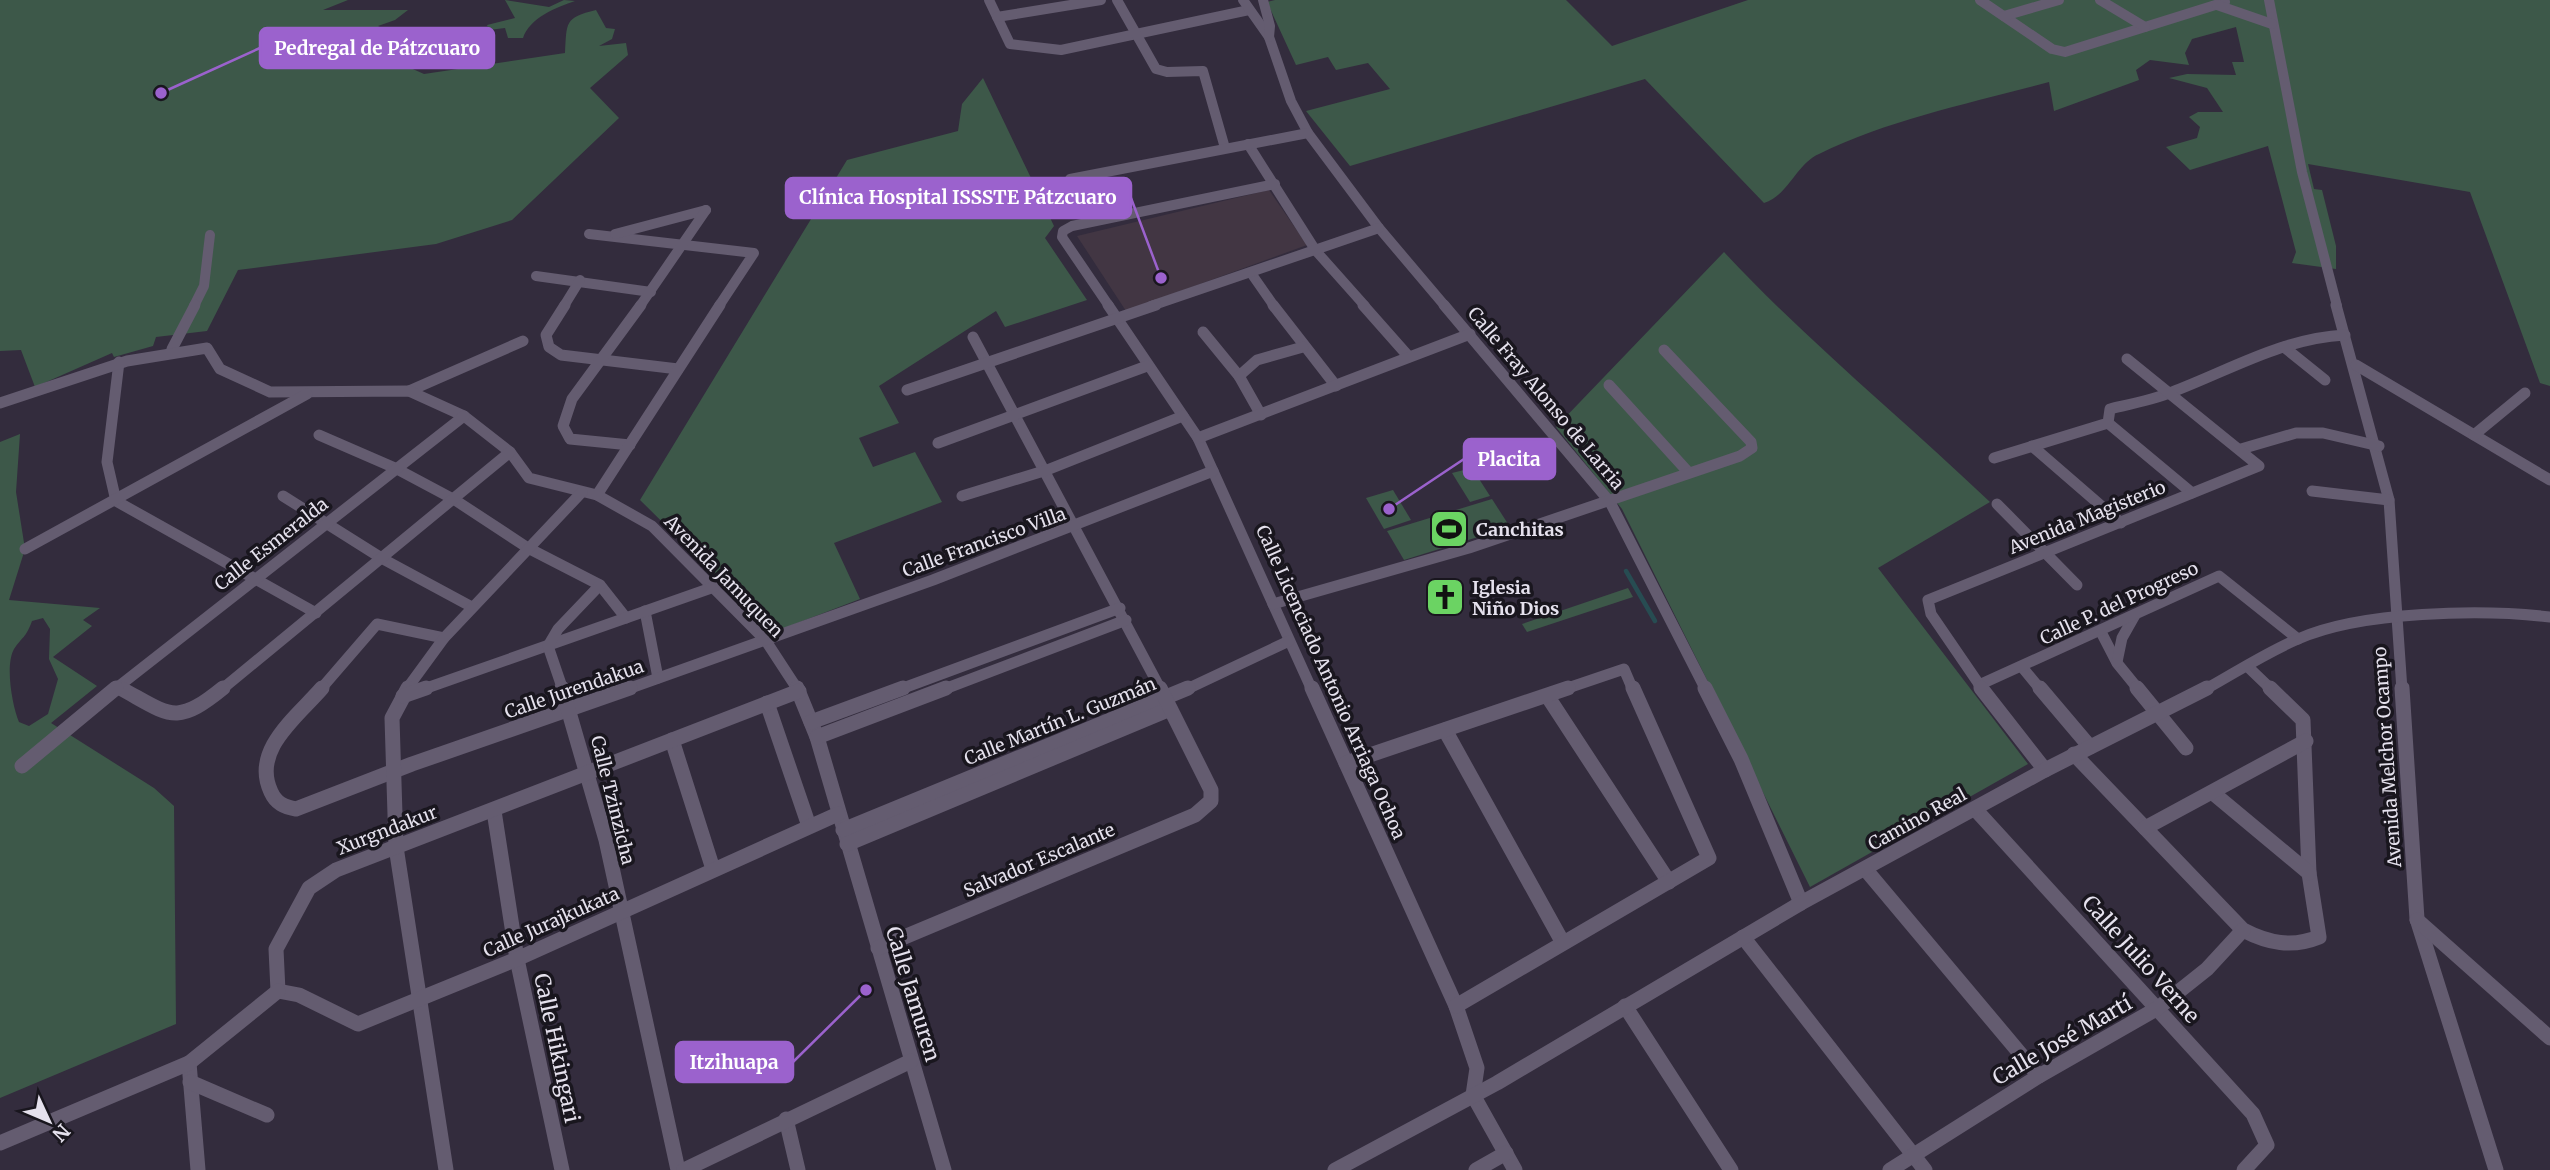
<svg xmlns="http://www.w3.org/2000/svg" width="2550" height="1170" font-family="Merriweather,serif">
<rect width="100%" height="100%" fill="#332c3d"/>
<polygon fill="#423643" points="1269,190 1307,245 1126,311 1077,236"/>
<g fill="#3d5849" fill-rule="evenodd">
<path d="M0,0H348L323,10H408L395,20L378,26L388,31V48C401,47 434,39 441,41L432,47L408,51L406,66L424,74L565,53C567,22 564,18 596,10L606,28L615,29L612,39L599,46L626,43L628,55L590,88L619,118L512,220L436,244L238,270L207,331L156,337L153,346L114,357L112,353L35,387L21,350L0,351Z"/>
<path d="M505,0L549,7L564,0L575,1C557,7 529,18 523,38H508L505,28L489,30L487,25L515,18Z"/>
<path d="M1275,0H1566L1612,46L1748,0H2550V386L2540,383L2470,192L2308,164L2314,189L2322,190L2336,246V269L2292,263L2296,252L2268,146L2190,170L2166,147L2197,138L2200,127L2189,117L2198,112H2223L2207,88L2169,78L2187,74L2236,75L2232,62H2244L2236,27L2192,39L2185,53L2189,65L2150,60L2136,70L2139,80L2054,111L2049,82C1972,103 1890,119 1819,154C1796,164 1789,195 1764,203L1645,79L1350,166L1306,111L1390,89L1368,63L1336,70L1328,57L1296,65L1267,2Z"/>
<polygon points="983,78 1054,226 1045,238 1087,300 1005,327 996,311 879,386 899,423 859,438 873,467 915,452 942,502 834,543 860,599 774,632 640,500 847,160 958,131 962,104"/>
<path d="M1724,252C1807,341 1902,418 1990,502L1878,568L2028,764L1810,887L1622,509L1556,427Z"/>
<path d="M20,434L16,492L25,549L9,600L100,608L83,620L92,626L53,657L97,686L51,723L154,788L174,806L176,1024L0,1098V442ZM43,618L50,629L49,659L58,679L48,714L29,726L19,722C12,705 5,665 14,649C22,637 26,638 32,621Z"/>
<polygon points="1472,468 1490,496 1470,502 1452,473"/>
<polygon points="1393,490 1411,520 1384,529 1366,498"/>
<polygon points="1492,499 1510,527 1404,560 1387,531"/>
<polygon points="1628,588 1633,597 1527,632 1522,624"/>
</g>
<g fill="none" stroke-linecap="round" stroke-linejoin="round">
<polyline stroke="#274c52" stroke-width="4.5" points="1626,571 1655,621"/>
<g stroke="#645c70" stroke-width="10">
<polyline points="989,0 1010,44 1061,50 1249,10"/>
<polyline points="1117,0 1156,69 1167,72 1203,71 1225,148"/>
<polyline points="1243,0 1269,37 1291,101 1308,133 1379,228 1445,306"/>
<polyline points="1263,0 1270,26 1269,37"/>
<polyline points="1980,0 2052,49 2065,52 2225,2"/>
<polyline points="2100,0 2145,27"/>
<polyline points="2269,0 2302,172 2337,306"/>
<polyline points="2217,5 2272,24"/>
<polyline points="2004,16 2059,0"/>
<polyline points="997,17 1101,0"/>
<polyline points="1248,144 1316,251 1365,306"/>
<polyline points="1070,179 1308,133"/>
<polyline points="589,234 754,253 719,306"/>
<polyline points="615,234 706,210"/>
<polyline points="1251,273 1274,306"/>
<polyline points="536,276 651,292"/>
<polyline points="194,306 204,286 210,235"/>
<polyline points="564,306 580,280"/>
<polyline points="640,306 706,210"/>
<polyline points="1109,306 1062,237 1063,231 1072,226 1275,184"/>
<polyline points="1151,306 1379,228"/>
</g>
<g stroke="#645c70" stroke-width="11">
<polyline points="565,305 546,335 549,347 561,355 678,369"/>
<polyline points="1108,305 1198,438 1312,690"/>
<polyline points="1273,305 1336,386"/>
<polyline points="1363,305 1409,357"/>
<polyline points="1444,305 1610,502 1706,690"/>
<polyline points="2336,305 2389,500 2402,690"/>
<polyline points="1203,332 1239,376"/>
<polyline points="973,337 1161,690"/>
<polyline points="2284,347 2325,380"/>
<polyline points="172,349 195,305"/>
<polyline points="119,362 107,462 116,501 316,613"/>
<polyline points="2356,365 2550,480"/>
<polyline points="1609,385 1689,473"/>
<polyline points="907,390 1156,305"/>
<polyline points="409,391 523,341"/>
<polyline points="0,403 127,361 207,348 220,369 270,392 409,391 464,416 510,452 529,478 597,495 652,526 766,641 798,690"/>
<polyline points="1261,415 1239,376 1257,360 1303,347"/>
<polyline points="2108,423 2192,493"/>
<polyline points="319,435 395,468 455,500 528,548 600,585 626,618"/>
<polyline points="2474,435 2525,393"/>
<polyline points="1198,438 1470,334"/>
<polyline points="938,443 1147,366"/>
<polyline points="630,445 570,439 563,426 572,399 641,305"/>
<polyline points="2032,446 2121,523"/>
<polyline points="2241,449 2296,433 2323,433 2379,446"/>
<path d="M1994,458L2108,423L2110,409C2131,404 2152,400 2172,392C2230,370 2283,338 2345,335"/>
<polyline points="2312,491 2389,500"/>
<polyline points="597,495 720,305"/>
<polyline points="283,496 383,559 472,607"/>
<polyline points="962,496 1047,470 1183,416"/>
<polyline points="1997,504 2077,585"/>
<polyline points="25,549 307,394"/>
<polyline points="1273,604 1469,548 1740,456 1752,448 1751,442 1664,350"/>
<polyline points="645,611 658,678"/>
<polyline points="2101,632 2117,663 2139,690"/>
<polyline points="2117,662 2122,638 2135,615"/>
<polyline points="2247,666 2272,690"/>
<polyline points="2022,667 2041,690"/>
<polyline points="1979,685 2219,576 2298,639"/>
<polyline points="118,687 123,690"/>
<polyline points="114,690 464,416"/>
<polyline points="221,690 510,452"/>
<polyline points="320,690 377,624 444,638"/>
<polyline points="406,690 444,638 582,492"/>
<polyline points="421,690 714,587"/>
<polyline points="563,690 548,646 558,629 600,585"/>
<polyline points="625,690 933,580 1213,471"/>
<polyline points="898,690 1120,608"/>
<polyline points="942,690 1126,620"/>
<polyline points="1185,690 1289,641"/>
<polyline points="1562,690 1624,669 1633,690"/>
<polyline points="1983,690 1931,614 1928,600 2259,466 2127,359"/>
<path d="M2204,690C2235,673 2265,653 2298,639C2361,611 2482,609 2550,617"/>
</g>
<g stroke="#645c70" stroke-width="15">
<path d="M120,688C170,715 175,727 223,688"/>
<path d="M322,688C297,717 251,750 271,792C276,803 284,807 296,809L412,764L630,688"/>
<polyline points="408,688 392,718 396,847 446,1170"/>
<polyline points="562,688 606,840 678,1170"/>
<polyline points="797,688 817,737 944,1170"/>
<polyline points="1312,688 1456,1006 1477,1068 1473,1095 1515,1170"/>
<polyline points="1705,688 1741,759 1801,903"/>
<polyline points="1981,688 2045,770"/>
<polyline points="2040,688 2090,747"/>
<polyline points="2137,688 2186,748"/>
<polyline points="2402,688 2417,919 2496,1170"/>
<polyline points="403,696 426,688"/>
<polyline points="1548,697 1669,882"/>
<polyline points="767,703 809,826"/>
<polyline points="811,722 903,688"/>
<polyline points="1445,730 1563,943"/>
<polyline points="817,737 946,688"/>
<polyline points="672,740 713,869"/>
<path d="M2074,754L2243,930C2268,943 2292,948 2319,937L2309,873L2303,720L2270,688"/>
<polyline points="1346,763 1568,688"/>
<polyline points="22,766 116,688"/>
<polyline points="2213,793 2309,873"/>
<polyline points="1975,809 2253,1114 2267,1145 2244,1170"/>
<polyline points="494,811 517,959 562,1170"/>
<polyline points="2145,828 2306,741"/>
<polyline points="843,830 1188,688"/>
<polyline points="847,844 1170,709"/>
<polyline points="1866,870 2039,1076"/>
<polyline points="2417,920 2550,1038"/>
<polyline points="1743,937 1925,1170"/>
<polyline points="878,948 1195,815 1211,801 1211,790 1160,688"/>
<polyline points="278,991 276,949 309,888 336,870 799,691"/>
<polyline points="278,991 299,995 358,1024 517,959 838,814"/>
<polyline points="1456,1006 1709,858 1633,688"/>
<polyline points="1625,1006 1731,1170"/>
<polyline points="189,1063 198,1170"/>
<polyline points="190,1082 267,1115"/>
<polyline points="786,1119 798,1170"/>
<polyline points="0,1143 189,1063 278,991"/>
<polyline points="684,1170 911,1061"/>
<polyline points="1335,1170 1497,1083 1801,903 2045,770 2207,688"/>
<polyline points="1476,1170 1506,1153"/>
<polyline points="1890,1170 2039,1076 2158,1008 2207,969 2243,930"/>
</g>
</g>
<defs>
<symbol id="stadium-square" viewBox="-11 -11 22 22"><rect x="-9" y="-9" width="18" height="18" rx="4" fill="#6bd363" stroke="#19161e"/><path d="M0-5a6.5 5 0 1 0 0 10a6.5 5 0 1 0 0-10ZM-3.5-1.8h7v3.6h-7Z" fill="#111"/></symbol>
<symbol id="church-square" viewBox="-11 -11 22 22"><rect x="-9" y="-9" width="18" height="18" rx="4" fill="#6bd363" stroke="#19161e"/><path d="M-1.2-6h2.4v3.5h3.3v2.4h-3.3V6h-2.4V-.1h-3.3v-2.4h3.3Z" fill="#111"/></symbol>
</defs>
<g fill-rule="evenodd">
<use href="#stadium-square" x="1427" y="507" width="44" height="44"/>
<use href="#church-square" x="1423" y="575" width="44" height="44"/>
</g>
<g text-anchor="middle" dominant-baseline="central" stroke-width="7" stroke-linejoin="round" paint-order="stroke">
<g font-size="18" fill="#e5e1ed" stroke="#19161e">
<text transform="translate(1546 398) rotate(50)">Calle Fray Alonso de Larria</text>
<text transform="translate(2087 517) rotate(-22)">Avenida Magisterio</text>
<text transform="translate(984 542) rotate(-20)">Calle Francisco Villa</text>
<text transform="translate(271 544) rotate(-38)">Calle Esmeralda</text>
<text transform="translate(724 576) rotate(46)">Avenida Jamuquen</text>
<text transform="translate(2119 603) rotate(-25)">Calle P. del Progreso</text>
<text transform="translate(1331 682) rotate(66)">Calle Licenciado Antonio Arriaga Ochoa</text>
<text transform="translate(574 689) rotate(-19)">Calle Jurendakua</text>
<text transform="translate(1060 721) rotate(-22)">Calle Martín L. Guzmán</text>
<text transform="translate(2387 757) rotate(-94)">Avenida Melchor Ocampo</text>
<text transform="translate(613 800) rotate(76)">Calle Tzinzicha</text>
<text transform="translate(1917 819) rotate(-29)">Camino Real</text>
<text transform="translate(387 830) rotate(-21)">Xurgndakur</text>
<text transform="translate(1039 860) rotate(-23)">Salvador Escalante</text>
<text transform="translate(551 922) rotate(-24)">Calle Jurajkukata</text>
</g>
<g font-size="18" font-weight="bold" fill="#e5e1ed" stroke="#19161e" text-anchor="start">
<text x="1476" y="529">Canchitas</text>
<text x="1472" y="587">Iglesia<tspan x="1472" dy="21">Niño Dios</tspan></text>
</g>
<g font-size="21" fill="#e5e1ed" stroke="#19161e">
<text transform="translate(2141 959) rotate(48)">Calle Julio Verne</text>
<text transform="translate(913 994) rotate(73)">Calle Jamuren</text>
<text transform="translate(2062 1040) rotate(-30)">Calle José Martí</text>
<text transform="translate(557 1048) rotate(78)">Calle Hikingari</text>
</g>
</g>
<path fill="none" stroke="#9b62cd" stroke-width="2.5" d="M161 93L260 48M1161 278L1131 198M1389 509L1464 459M866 990L793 1062"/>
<g fill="#9b62cd" stroke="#19161e" stroke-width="2.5">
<circle cx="161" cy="93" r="7"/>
<circle cx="1161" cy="278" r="7"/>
<circle cx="1389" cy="509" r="7"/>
<circle cx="866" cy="990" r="7"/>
</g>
<g fill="#9b62cd" stroke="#9b62cd" stroke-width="2.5">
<rect x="260" y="28" width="234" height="40" rx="7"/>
<rect x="786" y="178" width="345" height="40" rx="7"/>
<rect x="1464" y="439" width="91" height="40" rx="7"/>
<rect x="676" y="1042" width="117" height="40" rx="7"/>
</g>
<g font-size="19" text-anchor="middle" font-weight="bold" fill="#fff">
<text x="377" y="55">Pedregal de Pátzcuaro</text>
<text x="958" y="204">Clínica Hospital ISSSTE Pátzcuaro</text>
<text x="1509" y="466">Placita</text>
<text x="734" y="1069">Itzihuapa</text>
</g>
<g transform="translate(49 1121) rotate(134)" stroke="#19161e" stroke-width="5" paint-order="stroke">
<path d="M0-5L12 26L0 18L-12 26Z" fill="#e5e1ed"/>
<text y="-10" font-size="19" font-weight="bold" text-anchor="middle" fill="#e5e1ed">N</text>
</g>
</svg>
